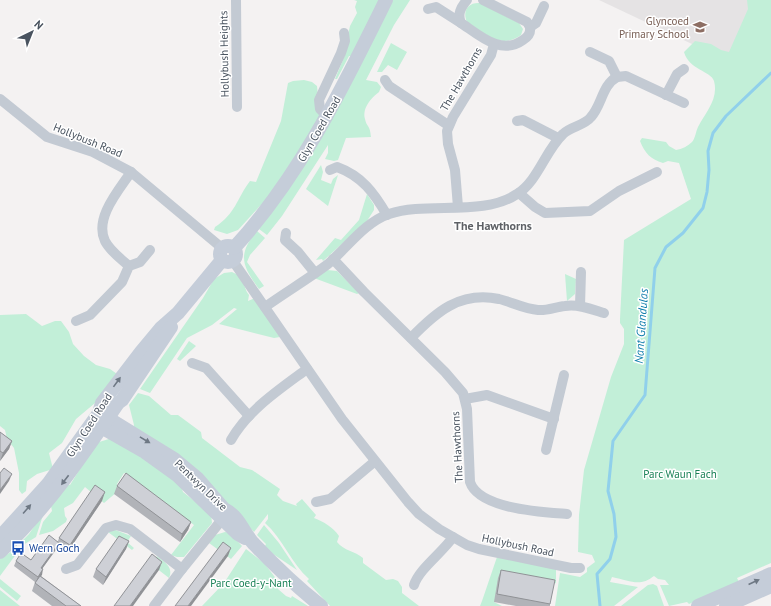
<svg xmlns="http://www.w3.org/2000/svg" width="771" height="606" font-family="'PT Sans',sans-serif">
<rect width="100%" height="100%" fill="#f4f2f2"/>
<polygon fill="#e5e3e4" points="599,0 750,0 749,12 730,62"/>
<g fill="#c2efd8">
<polygon points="354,0 380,0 355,56 349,56 337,79 335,79 345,55 344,53 350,26 357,13 355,7 357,1"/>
<path d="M393,0H410L394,25L366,80L377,82L381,87L379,92C371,98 362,108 365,119C367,128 370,124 371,137L346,138L338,160L334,161L325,159L328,153V145L282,216L267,235L259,229Z"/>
<path d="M747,0H771V563L737,578L739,582L689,604L687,602L669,606L660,585H669L665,580L658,579L654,576C640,587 631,581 612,577L610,582L638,587L614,606H555L560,573L580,577L587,572V568L595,562L592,555L578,552L579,515L584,470L611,377L624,344V329L620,323V319L624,240L691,199L679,163L668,161L663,163C651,159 645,154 640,141L642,138L666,142L669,146L676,150C682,149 688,146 692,142C695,139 696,131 698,127C705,113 719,99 714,81C711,71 689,70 684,52L695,41L711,44L721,50L729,52L748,9Z"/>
<path d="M480,3L519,23L523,29L521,35C500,50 484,33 467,22C462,11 468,2 480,3Z"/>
<polygon points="391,43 407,52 397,70 388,65 382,72 377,72"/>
<path d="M304,80L312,82L317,86L320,116L281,183L238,230L227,234L214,230L215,227C236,213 236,200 250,181L256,182L281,121L288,83L293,81Z"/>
<polygon points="321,165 323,172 321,180 331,184 333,179 338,175 328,206 306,189"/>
<polygon points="367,194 374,205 374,210 367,221 323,261 322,259 316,260 335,238 341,240 359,220"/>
<path d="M257,231L265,238L250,255L247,262L264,286L259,289C242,266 237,254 257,231Z"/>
<polygon points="327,270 337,271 359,293 357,294 314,278"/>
<path d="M232,272C247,278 242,286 249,295L248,301L255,298L280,337L274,338L219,324L237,309L234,308L212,325L187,338L150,393L140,389L203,298L214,279L224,273Z"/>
<polygon points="565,274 576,279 575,294 567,301"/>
<polygon points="26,314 42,326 55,321 61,321 69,332 73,344 84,356 96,365 110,369 117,374 101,398 76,419 62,443 49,453 53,469 37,474 27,481 26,491 22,494 19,490 19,473 14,448 7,439 5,430 0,426 0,315"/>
<polygon points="189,341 196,346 180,361 177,359"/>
<path d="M138,393L149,396L171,415H178L201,432L202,438L240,467L252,470L280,489L277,495L283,501L297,506L296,504L302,499L316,515L314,518C324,522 333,527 339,536L337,542C344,551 355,551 363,558V563L386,580L393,579L398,581L402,587V593L419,606H330L307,581L309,579C291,563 283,539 265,523L268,519V514L254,532L242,519L133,428L134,425L129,405Z"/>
<polygon points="112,438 121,441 181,486 183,492 211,514 212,523 184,557 177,557 171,555 194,525 124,473 117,484 118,491 104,503 85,487 73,503 64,508 65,516 67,519 66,522 53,531 39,535 43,522 52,511 50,501 67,484 70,485 96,443"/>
<polygon points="44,512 36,537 23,545 21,542 29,534"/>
<polygon points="264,525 279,543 297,570 270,552 265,546 266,544 257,535"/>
<polygon points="113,529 131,536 127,542 134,548 132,550 108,532"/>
<polygon points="225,532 230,533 242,546 231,559 209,543 215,535"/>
<polygon points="246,549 264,563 281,585 278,589 286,596 291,598 292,596 308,606 202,606 224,583"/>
<polygon points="14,550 17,553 0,576 0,559"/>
<path d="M157,556C165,562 174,568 169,578L151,564Z"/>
<polygon points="497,557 556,568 556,583 494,602 502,606 477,606 480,606 482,601"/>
<polygon points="0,579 21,596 17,601 0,587"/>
<polygon points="653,584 657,586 664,606 621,606 648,585"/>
<polygon points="0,590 20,606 0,606"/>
</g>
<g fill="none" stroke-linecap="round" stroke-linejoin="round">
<polyline stroke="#90d0eb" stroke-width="3" points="600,606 597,574 610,559 616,537 614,514 608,491 613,441 645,395 655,268 666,247 683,233 703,208 707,192 709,170 708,151 713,133 726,116 771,73"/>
<g stroke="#c3cad3" stroke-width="10">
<polyline points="236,0 237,107"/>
<path d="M467,0C461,7 457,14 461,23C479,35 501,56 523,40C528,37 531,33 530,27L527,22L483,0"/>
<polyline points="428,9 436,7 461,23"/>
<polyline points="530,27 536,23 544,6"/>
<polyline points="590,52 609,61 617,77"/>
<polyline points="385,80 389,86 448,125"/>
<polyline points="666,95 677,74 684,69"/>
<polyline points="0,99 47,137 93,152 131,172 222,248"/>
<polyline points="328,117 320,109 319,100 341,53 345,41 344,33"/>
<polyline points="517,121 523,120 558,138"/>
<path d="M330,170L337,167C362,176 374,193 387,215"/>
<polyline points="519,193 535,207 545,213 590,211 619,191 657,172"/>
<polyline points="458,207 455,170 448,144 447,131 453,117 491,55 494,44"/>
<polyline points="286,233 285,240 298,252 315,273"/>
<path d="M333,259L364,292L445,372L463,393L467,409L470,482C479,509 542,512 567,514"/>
<polyline points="233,261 342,419 408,502 419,514 439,529 467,545 479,549 571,568 580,568"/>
<path d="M129,266C120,258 110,251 105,241C94,218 119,190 131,172"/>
<polyline points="580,306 581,272"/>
<path d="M265,307C286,292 308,279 328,264C347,248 365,222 389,214C427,201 483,217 517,194C538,181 545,151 563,134C571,126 584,126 591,117C602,105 602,85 617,77L626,76L684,103"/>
<polyline points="76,321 90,315 122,282 129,266 140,262 150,250"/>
<path d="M411,338C436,312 460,291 499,299C512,302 524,309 538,310C547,311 555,307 565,306C578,304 591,309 604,313"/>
<polyline points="192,363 206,368 249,416"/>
<polyline points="465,399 487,395 554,419"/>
<path d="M231,440C248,410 280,389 307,369"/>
<polyline points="546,450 564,375"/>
<polyline points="316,502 330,499 374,462"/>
<polyline points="66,569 77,565 106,528 116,525 130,529 182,569 220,522 222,512"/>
<path d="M414,585C419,569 442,553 453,537"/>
<polyline points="154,606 182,569"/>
</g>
<g stroke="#c5cdd9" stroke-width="14">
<circle cx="228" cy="254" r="8"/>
<path d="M234,248C301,175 343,87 386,0"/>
<path d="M101,414L174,459L198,479L224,509C240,517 243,533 254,544C275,566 297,587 321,606"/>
<polyline points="94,423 145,452 177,475 238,534 245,538"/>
<polyline points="0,537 48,484 99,413 102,403 141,352 161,328 178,313 222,260"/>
<path d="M0,552C47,508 82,456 118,403L122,400L171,327"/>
<polyline points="698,606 771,574"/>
<polyline points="726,606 771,586"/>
</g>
</g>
<g fill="#b1b3b8">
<polygon points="0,432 12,441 9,449 0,461"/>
<polygon points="117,486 191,522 188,530 180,542 114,494"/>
<polygon points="102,501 67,553 58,547 42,569 41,576 81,606 52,606 32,591 35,582 14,566 16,561 31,560 58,541 59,538"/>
<polygon points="129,541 126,549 103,585 93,577 96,569"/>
<polygon points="501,570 550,604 550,606 516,606 494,602 498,578"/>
</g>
<g fill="#909296">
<polygon points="12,441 9,449 0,461 3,453"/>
<polygon points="12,474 9,481 0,494 0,490"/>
<polygon points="105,492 102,501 67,553 70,545"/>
<polygon points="191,522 188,530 180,542 182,534"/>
<polygon points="129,541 126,549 103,585 106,577"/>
<polygon points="59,543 57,548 39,573 41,568"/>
<polygon points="231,548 228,556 191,606 188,606"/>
<polygon points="162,562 159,570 133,606 130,606"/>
<polygon points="43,569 42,575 36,582 38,577"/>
</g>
<g fill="#ced0d6" stroke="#909296">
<polygon points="0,432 12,441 3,453 0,451"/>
<polygon points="4,468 12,474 0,490 0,473"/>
<polygon points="126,473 191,522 182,534 117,486"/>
<polygon points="95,485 105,492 70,545 59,538"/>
<polygon points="49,535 59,543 41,568 43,569 38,577 16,561 21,553 31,560"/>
<polygon points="119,536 129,541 106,577 96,569"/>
<polygon points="223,542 231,548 188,606 175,606"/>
<polygon points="152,554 162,562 130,606 114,606"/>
<polygon points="501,570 555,580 550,604 497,594"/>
<polygon points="40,576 81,606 66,606 35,583"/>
</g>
<defs><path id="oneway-solid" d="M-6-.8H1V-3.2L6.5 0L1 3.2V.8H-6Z"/></defs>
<g fill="#6e7884">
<use href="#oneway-solid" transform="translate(117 382) rotate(-54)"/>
<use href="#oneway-solid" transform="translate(145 440) rotate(31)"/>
<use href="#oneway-solid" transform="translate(65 480) rotate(127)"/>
<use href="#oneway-solid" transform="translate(27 509) rotate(-49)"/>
<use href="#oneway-solid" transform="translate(754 582) rotate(-25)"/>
</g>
<defs>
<symbol id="school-bare" viewBox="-9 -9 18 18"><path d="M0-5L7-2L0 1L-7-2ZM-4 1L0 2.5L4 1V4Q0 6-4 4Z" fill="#8d6e63" stroke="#fff" stroke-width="2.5" paint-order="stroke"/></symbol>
<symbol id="bus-bare" viewBox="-9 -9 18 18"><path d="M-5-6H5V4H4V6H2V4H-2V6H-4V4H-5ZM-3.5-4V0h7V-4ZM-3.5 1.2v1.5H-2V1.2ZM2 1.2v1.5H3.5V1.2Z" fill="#1a4fb4" stroke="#fff" stroke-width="2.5" paint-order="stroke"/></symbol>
</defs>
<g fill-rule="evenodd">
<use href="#school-bare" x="690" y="17" width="20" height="20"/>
<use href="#bus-bare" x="8" y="538" width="20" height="20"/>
</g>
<g text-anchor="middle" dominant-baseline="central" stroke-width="3" stroke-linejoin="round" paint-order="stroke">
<g font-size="11" fill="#785e54" stroke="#fff" text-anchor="end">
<text x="689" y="21">Glyncoed<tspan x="689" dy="13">Primary School</tspan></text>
</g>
<g font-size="11" fill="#49535f" stroke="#fff">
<text transform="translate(224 54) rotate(-91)">Hollybush Heights</text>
<text transform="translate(461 79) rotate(-60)">The Hawthorns</text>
<text transform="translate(319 129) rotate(-60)">Glyn Coed Road</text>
<text transform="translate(88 140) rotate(22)">Hollybush Road</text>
<text transform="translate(89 425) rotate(-57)">Glyn Coed Road</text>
<text transform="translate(457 447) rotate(-93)">The Hawthorns</text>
<text transform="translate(201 485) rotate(44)">Pentwyn Drive</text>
<text transform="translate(518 545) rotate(12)">Hollybush Road</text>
</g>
<g font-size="11" fill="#198156" stroke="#fff">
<text x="680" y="474">Parc Waun Fach</text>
<text x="251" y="583">Parc Coed-y-Nant</text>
</g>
<g font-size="11" fill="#164399" stroke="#fff" text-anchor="start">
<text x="29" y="548">Wern Goch</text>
</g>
<g font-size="12" font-weight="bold" fill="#5e6166" stroke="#fff">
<text x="493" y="225">The Hawthorns</text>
</g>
<g font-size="12" font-style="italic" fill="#0f7dac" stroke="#fff">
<text transform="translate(641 326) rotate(-86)">Nant Glandulas</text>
</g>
</g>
<g transform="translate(32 32) rotate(43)" stroke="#ffffff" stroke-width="3" paint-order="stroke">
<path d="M0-3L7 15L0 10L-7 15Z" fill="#49535f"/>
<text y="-6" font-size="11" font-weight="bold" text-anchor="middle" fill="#49535f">N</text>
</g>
</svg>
